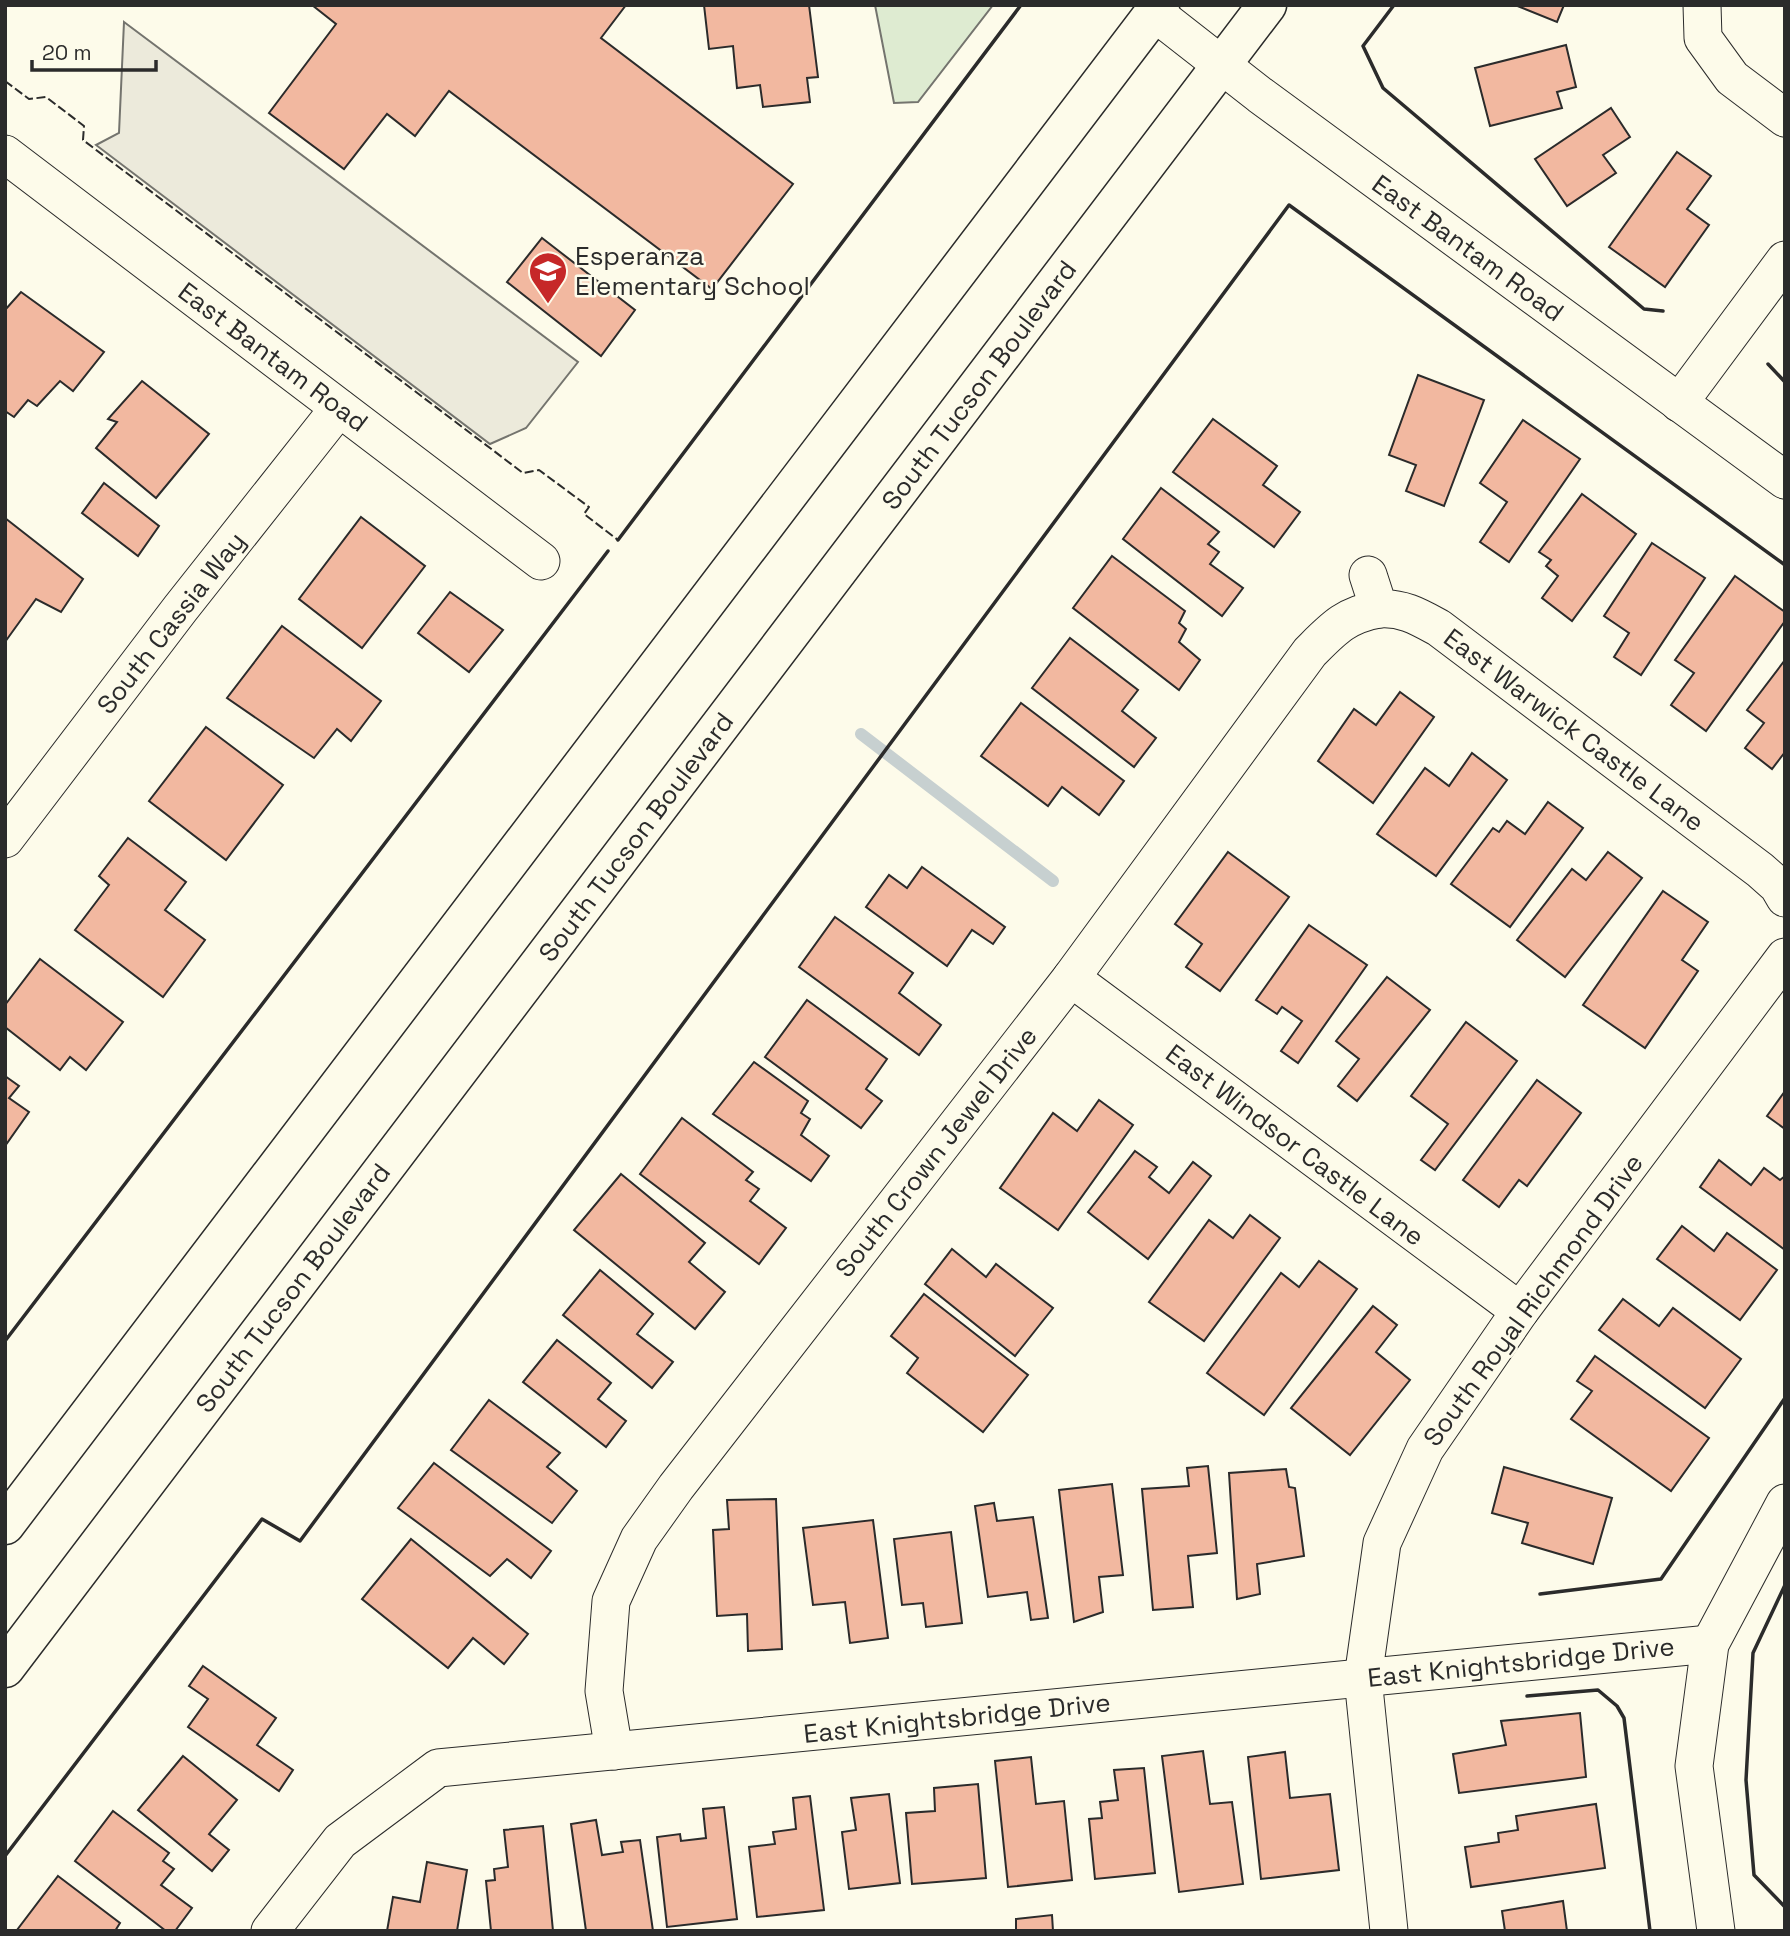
<svg xmlns="http://www.w3.org/2000/svg" width="1790" height="1936" font-family="'Space Grotesk',sans-serif">
<rect width="100%" height="100%" fill="#fdfbea"/>
<polygon fill="#deebd1" stroke="#74746e" stroke-width="2" points="875,5 993,5 918,102 894,103"/>
<polygon fill="#eceadb" stroke="#74746e" stroke-width="2" points="124,22 578,362 526,428 490,444 96,145 119,133"/>
<g fill="none" stroke-linecap="round" stroke-linejoin="round">
<polyline stroke="#c7d0d0" stroke-width="12" points="861,734 1053,881"/>
</g>
<g fill="#f2b8a0" stroke="#2b2b2b" stroke-width="2">
<polygon points="312,5 626,5 601,38 793,184 712,289 449,91 415,136 387,114 344,169 269,113 336,24"/>
<polygon points="704,5 809,5 818,77 807,78 810,102 763,107 760,85 737,88 733,46 709,49"/>
<polygon points="1515,5 1564,5 1557,22"/>
<polygon points="1566,45 1576,87 1557,92 1562,108 1490,126 1475,68"/>
<polygon points="1611,108 1630,137 1603,155 1616,173 1567,206 1535,159"/>
<polygon points="1677,152 1711,176 1687,209 1709,225 1665,287 1609,247"/>
<polygon points="542,238 635,310 601,356 507,282"/>
<polygon points="21,292 104,352 73,391 60,381 37,406 28,400 14,417 5,411 5,310"/>
<polygon points="1418,375 1484,400 1444,506 1406,491 1416,465 1389,455"/>
<polygon points="142,381 209,434 156,498 96,448 117,422 108,419"/>
<polygon points="1213,419 1277,466 1263,485 1300,512 1274,547 1173,472"/>
<polygon points="1523,420 1580,459 1509,562 1480,542 1507,502 1480,483"/>
<polygon points="104,483 159,526 138,556 82,513"/>
<polygon points="1161,488 1219,532 1208,544 1219,552 1210,564 1243,588 1222,616 1123,539"/>
<polygon points="1582,494 1636,534 1572,621 1542,598 1558,576 1546,566 1551,560 1539,552"/>
<polygon points="361,517 425,566 362,648 299,599"/>
<polygon points="5,518 83,579 61,612 36,599 5,642"/>
<polygon points="1652,543 1705,578 1641,675 1614,657 1629,633 1604,616"/>
<polygon points="1112,556 1185,611 1179,623 1186,629 1179,642 1200,660 1179,690 1073,608"/>
<polygon points="1735,576 1785,612 1785,621 1706,731 1671,705 1694,673 1675,660"/>
<polygon points="450,592 503,630 469,672 418,633"/>
<polygon points="282,626 381,701 351,741 337,729 314,758 227,698"/>
<polygon points="1070,638 1138,690 1122,711 1156,738 1134,767 1032,688"/>
<polygon points="1785,660 1785,752 1772,769 1745,748 1764,723 1747,710"/>
<polygon points="1400,692 1434,717 1373,803 1318,761 1354,709 1376,725"/>
<polygon points="1021,703 1124,781 1099,815 1062,787 1048,806 981,756"/>
<polygon points="206,727 283,785 226,860 149,801"/>
<polygon points="1472,753 1507,780 1436,876 1377,834 1425,768 1449,786"/>
<polygon points="1548,802 1583,828 1510,927 1451,884 1493,828 1499,832 1507,821 1525,834"/>
<polygon points="128,838 186,882 165,910 205,940 163,997 75,930 109,885 99,876"/>
<polygon points="1228,852 1289,897 1220,991 1186,967 1202,944 1175,924"/>
<polygon points="1608,852 1642,878 1565,977 1517,940 1572,869 1586,880"/>
<polygon points="922,867 1005,927 993,944 972,930 947,966 866,907 889,875 907,888"/>
<polygon points="1663,891 1708,922 1682,960 1698,971 1645,1048 1583,1005"/>
<polygon points="835,917 913,973 899,993 941,1025 919,1055 799,967"/>
<polygon points="1309,925 1367,965 1298,1063 1281,1051 1302,1021 1282,1007 1277,1014 1256,1000"/>
<polygon points="40,959 123,1022 86,1070 70,1057 60,1070 5,1027 5,1005"/>
<polygon points="1387,977 1430,1010 1357,1101 1338,1086 1359,1059 1336,1041"/>
<polygon points="807,1000 887,1059 866,1089 882,1101 861,1128 765,1057"/>
<polygon points="1466,1022 1517,1061 1435,1170 1421,1160 1448,1124 1411,1096"/>
<polygon points="754,1062 808,1101 801,1113 810,1119 801,1135 829,1156 811,1181 713,1114"/>
<polygon points="5,1076 19,1086 9,1098 29,1112 5,1146"/>
<polygon points="1537,1080 1581,1113 1527,1186 1519,1180 1499,1207 1463,1180"/>
<polygon points="1785,1091 1785,1129 1767,1116"/>
<polygon points="1099,1100 1133,1125 1058,1230 1000,1188 1053,1113 1077,1131"/>
<polygon points="682,1118 753,1172 746,1180 759,1189 750,1201 786,1228 759,1264 640,1174"/>
<polygon points="1135,1151 1157,1167 1149,1177 1169,1193 1193,1162 1211,1176 1148,1259 1088,1212"/>
<polygon points="1719,1160 1751,1185 1764,1168 1780,1180 1785,1176 1785,1250 1700,1187"/>
<polygon points="621,1174 705,1243 689,1262 725,1292 695,1329 574,1230"/>
<polygon points="1250,1215 1280,1238 1204,1341 1149,1302 1209,1220 1233,1238"/>
<polygon points="1682,1226 1714,1251 1727,1233 1777,1270 1740,1320 1657,1259"/>
<polygon points="952,1249 986,1277 996,1264 1053,1308 1015,1356 925,1284"/>
<polygon points="1319,1261 1357,1289 1264,1415 1207,1373 1281,1273 1299,1287"/>
<polygon points="600,1270 653,1314 637,1334 673,1362 652,1388 563,1315"/>
<polygon points="924,1294 1028,1375 983,1432 907,1373 918,1358 891,1336"/>
<polygon points="1623,1299 1659,1326 1673,1308 1741,1359 1705,1408 1599,1330"/>
<polygon points="1373,1306 1397,1325 1376,1352 1410,1380 1350,1455 1291,1408"/>
<polygon points="557,1340 611,1383 598,1399 626,1421 606,1447 523,1382"/>
<polygon points="1595,1356 1709,1438 1671,1491 1571,1419 1592,1391 1577,1381"/>
<polygon points="489,1400 560,1453 547,1467 577,1491 552,1523 451,1450"/>
<polygon points="434,1463 551,1551 531,1578 507,1559 490,1576 398,1508"/>
<polygon points="1208,1466 1217,1553 1188,1556 1193,1607 1153,1610 1142,1489 1189,1486 1187,1468"/>
<polygon points="1504,1467 1612,1498 1593,1564 1522,1543 1528,1523 1492,1513"/>
<polygon points="1286,1469 1289,1487 1295,1488 1304,1556 1257,1564 1260,1594 1237,1599 1229,1473"/>
<polygon points="1112,1484 1123,1575 1099,1577 1103,1612 1074,1622 1059,1490"/>
<polygon points="776,1499 782,1649 748,1651 747,1614 717,1616 713,1530 729,1529 727,1500"/>
<polygon points="994,1503 997,1521 1033,1517 1048,1618 1031,1620 1027,1592 988,1597 975,1506"/>
<polygon points="873,1520 888,1638 850,1643 845,1602 813,1605 803,1528"/>
<polygon points="951,1532 962,1623 926,1627 923,1603 902,1605 894,1539"/>
<polygon points="411,1539 528,1634 504,1664 473,1638 448,1668 362,1599"/>
<polygon points="203,1666 276,1718 257,1745 293,1770 279,1791 188,1727 208,1699 189,1686"/>
<polygon points="1580,1713 1586,1777 1459,1793 1453,1754 1506,1745 1501,1721"/>
<polygon points="1203,1751 1210,1804 1232,1802 1243,1884 1179,1892 1162,1756"/>
<polygon points="1285,1752 1290,1798 1330,1794 1339,1870 1261,1879 1248,1757"/>
<polygon points="183,1756 237,1800 209,1834 229,1850 212,1871 138,1810"/>
<polygon points="1031,1757 1036,1804 1064,1801 1072,1880 1008,1887 995,1761"/>
<polygon points="1144,1768 1155,1873 1095,1879 1089,1819 1102,1818 1100,1802 1118,1800 1114,1770"/>
<polygon points="978,1784 986,1878 912,1884 906,1813 935,1811 934,1788"/>
<polygon points="889,1794 900,1883 849,1889 842,1832 856,1830 851,1798"/>
<polygon points="810,1796 824,1910 757,1917 749,1847 775,1844 773,1832 796,1829 793,1798"/>
<polygon points="1596,1804 1605,1868 1471,1887 1465,1847 1499,1842 1498,1833 1518,1830 1516,1816"/>
<polygon points="724,1807 737,1919 667,1927 657,1837 680,1834 681,1841 706,1838 703,1809"/>
<polygon points="113,1811 169,1853 163,1861 174,1869 161,1885 192,1908 175,1931 166,1931 75,1861"/>
<polygon points="596,1820 602,1855 623,1852 621,1842 640,1840 653,1931 586,1931 571,1824"/>
<polygon points="543,1826 553,1931 491,1931 486,1881 495,1880 494,1869 508,1867 504,1830"/>
<polygon points="427,1862 467,1870 457,1931 387,1931 393,1897 420,1902"/>
<polygon points="58,1876 120,1923 115,1931 17,1930"/>
<polygon points="1563,1901 1567,1931 1505,1931 1502,1911"/>
<polygon points="1052,1915 1053,1931 1016,1931 1016,1919"/>
</g>
<g fill="none" stroke-linecap="round" stroke-linejoin="round">
<defs>
<g id="minor">
<polyline points="1702,5 1703,38 1732,78 1785,118"/>
<polyline points="1155,13 1260,95 1785,480"/>
<polyline points="5,154 541,561"/>
<polyline points="1679,403 1785,260"/>
<path d="M1368,575L1379,609C1402,607 1419,617 1439,628L1760,870L1778,886L1785,898"/>
<polyline points="5,839 180,609 339,408"/>
<polyline points="1071,978 1520,1311"/>
<path d="M614,1751L604,1691L611,1601L639,1539L676,1487L1071,978L1310,652C1333,629 1345,615 1379,609"/>
<polyline points="270,1931 340,1841 438,1768 1710,1644"/>
<polyline points="1389,1931 1363,1678 1382,1543 1425,1449 1520,1311 1785,957"/>
<polyline points="1716,1931 1694,1766 1710,1644 1785,1503"/>
</g>
<g id="secondary">
<polyline points="5,1525 1160,5"/>
<polyline points="5,1668 1267,5"/>
</g>
</defs>
<use href="#minor" stroke="#2b2b2b" stroke-width="39"/>
<use href="#secondary" stroke="#2b2b2b" stroke-width="41"/>
<use href="#minor" stroke="#fdfbea" stroke-width="37"/>
<use href="#secondary" stroke="#fdfbea" stroke-width="38"/>
<polyline stroke="#2b2b2b" stroke-width="2" stroke-dasharray="9 3.5" stroke-linecap="butt" points="5,81 29,99 46,97 84,126 83,140 523,473 539,470 589,507 584,514 618,540"/>
<g stroke="#2b2b2b" stroke-width="3.5">
<polyline points="1394,5 1363,46 1383,88 1644,309 1663,311"/>
<polyline points="1768,364 1785,382"/>
<polyline points="618,540 1021,5"/>
<polyline points="5,1341 608,551"/>
<polyline points="1785,1585 1753,1653 1746,1780 1754,1875 1785,1907"/>
<polyline points="1540,1594 1661,1579 1785,1398"/>
<polyline points="1527,1696 1598,1690 1617,1706 1624,1718 1650,1931"/>
<polyline points="5,1856 262,1519 300,1541 1289,205 1785,565"/>
</g>
</g>
<defs>
<symbol id="school-pin" viewBox="-11 -11 22 30"><path d="M0 17L-7.5 6A9.5 9.5 0 1 1 7.5 6Z" fill="#c62828" stroke="#fdfbea"/><path d="M0-5L7-2L0 1L-7-2ZM-4 1L0 2.5L4 1V4Q0 6-4 4Z" fill="#fff"/></symbol>
</defs>
<g fill-rule="evenodd">
<use href="#school-pin" x="526" y="249" width="44" height="60"/>
</g>
<g text-anchor="middle" dominant-baseline="central" stroke-width="5" stroke-linejoin="round" paint-order="stroke">
<g font-size="26" fill="#2b2b2b" stroke="#fdfbea">
<text transform="translate(1468 248) rotate(36)">East Bantam Road</text>
<text transform="translate(273 357) rotate(37)">East Bantam Road</text>
<text transform="translate(979 385) rotate(-53)">South Tucson Boulevard</text>
<text transform="translate(171 623) rotate(-52)">South Cassia Way</text>
<text transform="translate(1574 730) rotate(37)">East Warwick Castle Lane</text>
<text transform="translate(636 837) rotate(-53)">South Tucson Boulevard</text>
<text transform="translate(1295 1145) rotate(37)">East Windsor Castle Lane</text>
<text transform="translate(936 1152) rotate(-52)">South Crown Jewel Drive</text>
<text transform="translate(293 1288) rotate(-53)">South Tucson Boulevard</text>
<text transform="translate(1533 1300) rotate(-54)">South Royal Richmond Drive</text>
<text transform="translate(1521 1662) rotate(-6)">East Knightsbridge Drive</text>
<text transform="translate(957 1718) rotate(-6)">East Knightsbridge Drive</text>
</g>
<g font-size="26" fill="#2b2b2b" stroke="#fdfbea" text-anchor="start">
<text x="575" y="256">Esperanza<tspan x="575" dy="30">Elementary School</tspan></text>
</g>
</g>
<rect width="1790" height="1936" fill="none" stroke="#2b2b2b" stroke-width="14"/>
<path d="M32 60v10h124v-10" fill="none" stroke="#2b2b2b" stroke-width="3.5"/>
<text x="42" y="60" font-size="21" fill="#2b2b2b" stroke="#fdfbea" stroke-width="5" paint-order="stroke">20 m</text>
</svg>
